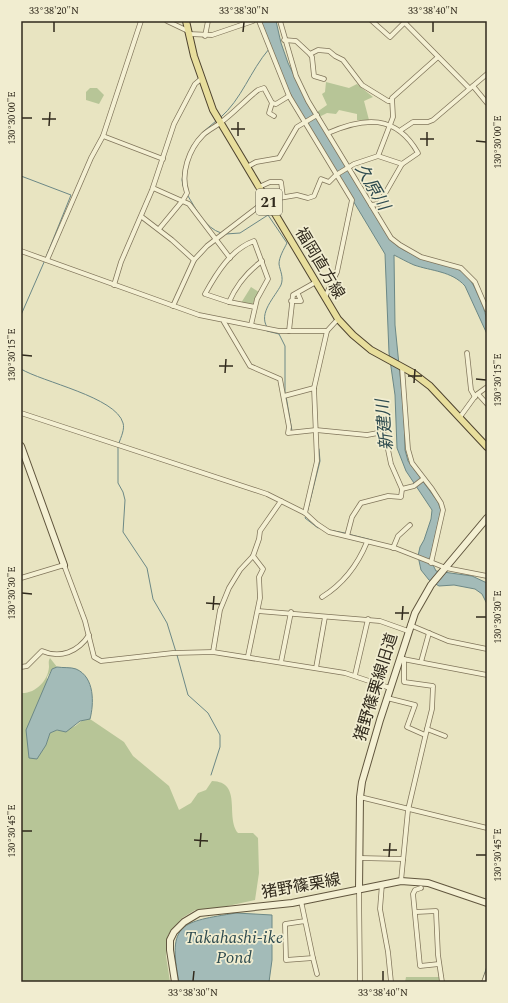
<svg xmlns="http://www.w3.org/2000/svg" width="508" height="1003" font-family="Spectral,'Noto Sans JP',serif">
<rect width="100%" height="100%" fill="#e8e4c1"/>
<g fill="#b7c597">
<polygon points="326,82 349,88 357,84 373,97 364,101 369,120 357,120 357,114 339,110 336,114 327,113 319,117 317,112 327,105 322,94 325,92"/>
<polygon points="90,88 97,88 104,95 99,104 86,100 86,92"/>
<polygon points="251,287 259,292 252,305 241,303"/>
<path d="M50,658L57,667L52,669L47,677L46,745L50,733C57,729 65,730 73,727C80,724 81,718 90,719L124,742L133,756L169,786L179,810L191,803L198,793L206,790L212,781C243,782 225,817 238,833H253L258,838L259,873L255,900L223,907L195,910L182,918L168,935L166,956L170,982H21V693C35,694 48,681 49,667C49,663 48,662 50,658Z"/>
<polygon points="406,977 440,977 440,982 405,982"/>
</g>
<g fill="#a3bbb8" stroke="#6c8886">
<path d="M261,21H276L281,43L288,63L312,112L330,139L389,238C411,264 452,258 468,277C472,282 475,288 477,293C485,310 487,315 487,334L465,286C452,271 431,271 414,265C407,262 400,258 394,255L395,325L404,415L405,450L408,461L438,502L441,511L430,559L436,571L472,576L487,583V604L482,594L475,589L454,585L439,586L429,580L421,570L418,556L420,547L424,540L431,519L432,510L406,471L397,448L395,395L389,353L385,254L289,94Z"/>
<path d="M57,667C63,668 71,667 76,669C95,677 94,704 90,719L80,721L66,732L57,730L50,733L46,745L37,759L29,758L26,730L52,669Z"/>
<path d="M236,913L272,915V960L269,982H179C167,922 182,922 236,913Z"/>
</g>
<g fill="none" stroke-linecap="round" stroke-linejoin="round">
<g stroke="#6c8886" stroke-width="1">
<path d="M220,118C242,99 250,71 269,49"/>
<polyline points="192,146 203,132 216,121"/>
<polyline points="21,176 71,195 46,257"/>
<polyline points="183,186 182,180 184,168"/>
<path d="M188,196C196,209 205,228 221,233"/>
<path d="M226,234L240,233L268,215L287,243C284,249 279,257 279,264C280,271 284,277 281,285C275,297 258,313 267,327"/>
<polyline points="21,315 45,260"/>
<polyline points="267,331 279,334 285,346 285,393"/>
<path d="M21,369C42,382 116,397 123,423C125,429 121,437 119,443"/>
<polyline points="286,396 292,431"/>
<polyline points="118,446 118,483 123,492 125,500 123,532 147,568 153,599 167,623 176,652"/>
<polyline points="307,513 320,461 319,449"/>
<polyline points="306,516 305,518 318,528"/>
<polyline points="329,530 345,533"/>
<polyline points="348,534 372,540"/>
<polyline points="177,655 188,695 208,713 220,735 220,747 211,775"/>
<polyline points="482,982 487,966"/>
</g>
<defs>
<g id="street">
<polyline points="167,21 188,31"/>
<polyline points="259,21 289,96 352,200 337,272 325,297"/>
<polyline points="280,21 296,76 308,101 391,238 400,245 421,257 461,268 475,282 487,310"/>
<polyline points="372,21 390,37 406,21"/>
<polyline points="405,23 469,88"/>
<polyline points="189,34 212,35 253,21"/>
<polyline points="205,36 208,21"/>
<polyline points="284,40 296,41 310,54 318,50 329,51 335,56 343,60 362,85 388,101 391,101"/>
<polyline points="310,54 312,57 314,76 324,79"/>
<polyline points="473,86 487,103"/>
<polyline points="272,103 269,113 274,116"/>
<polyline points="401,130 413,122 428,122 433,120 487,74"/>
<path d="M328,133C364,117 396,114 418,153L402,164L379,204L371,205"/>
<polyline points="103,136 163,159"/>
<polyline points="378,156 402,164"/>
<polyline points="247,167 256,162 279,158 297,127 317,115"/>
<polyline points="259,187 270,182 281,182 283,197"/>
<polyline points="153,188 189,204 230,258"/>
<polyline points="142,217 172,240 194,260"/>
<path d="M159,229L183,200L187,193C180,174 189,149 203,135C208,130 215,127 220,123C234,113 245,100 258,90L264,88L272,103L276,104L289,96"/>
<polyline points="21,251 199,315 279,331 327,331"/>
<polyline points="47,260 91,158 103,136 141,21"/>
<polyline points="114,285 121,262 152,190 174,124 195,84 201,79"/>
<polyline points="291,301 301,301 298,294"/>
<path d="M229,302C236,286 247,272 262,261"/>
<polyline points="173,306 194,260 207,246 267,200 297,195 308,198 314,196 321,179 329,182 336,175 354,164 378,156 393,117 392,98 438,57"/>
<polyline points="224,322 250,366 280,379 289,427 288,433 316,430 367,435 378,433 385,435 391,464 402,489 401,497 388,496 361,503 352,517 347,536"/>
<path d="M251,325L257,299L268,279L254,241C231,249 216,274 205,294L229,302L255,307"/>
<polyline points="289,331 293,295 316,282"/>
<polyline points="467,353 471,390 475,397"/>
<polyline points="402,367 408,449 412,463 432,489 441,503 443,510 431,563"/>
<polyline points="478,394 487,404"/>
<polyline points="284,396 314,388"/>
<polyline points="21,413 267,494 305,513 317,524 329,532 395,548 446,568 487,576"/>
<polyline points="460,417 476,395 487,387"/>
<polyline points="402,489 414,486 423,479"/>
<polyline points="305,513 317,461 314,388 327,331 338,319"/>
<polyline points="393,548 398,536 410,525"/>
<polyline points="21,578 64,565 85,621 94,657 101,661 173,653 213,652 345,673 390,688"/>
<path d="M322,597C343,584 358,564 367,542"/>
<polyline points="258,611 380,621 408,631"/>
<polyline points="410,625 448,641 487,649"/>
<polyline points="213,652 220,610 229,588 240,570 253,556 259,539 260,531 281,501"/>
<polyline points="248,656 260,598 259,577 263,569 253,556"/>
<polyline points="403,659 487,675"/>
<polyline points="404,659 404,682 433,686 432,709 427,729"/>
<polyline points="281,662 291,612"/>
<polyline points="421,662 429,633"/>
<path d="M21,667L27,666L42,651C60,659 78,652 89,635"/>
<polyline points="316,668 325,617"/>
<polyline points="355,675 368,619"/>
<polyline points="387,698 415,705 407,727 425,735"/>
<polyline points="360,797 487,828"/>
<polyline points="360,858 403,859"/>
<polyline points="401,881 408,810 427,729 445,736"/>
<polyline points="382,884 380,909 388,952 391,982"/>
<polyline points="421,888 415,890 413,894 420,966 439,964"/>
<polyline points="359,889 360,982"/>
<polyline points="301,901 313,958 286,960 285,924 305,921"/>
<polyline points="416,912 436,911 438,955 442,982"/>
<polyline points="313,958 317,974"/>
<polyline points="484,982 487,974"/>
</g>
<g id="secondary">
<polyline points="21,446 64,565"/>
<polyline points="359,889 360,797 362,782 380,720 415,613 431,585 487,518"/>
<polyline points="175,982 170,950 170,940 174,932 184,922 199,913 292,903 401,881 428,883 487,903"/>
</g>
<polyline id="primary" points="186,21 194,56 213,110 338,319 353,335 371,350 413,373 430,386 487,447"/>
</defs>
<use href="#street" stroke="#80755b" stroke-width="5.5"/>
<use href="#secondary" stroke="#61563e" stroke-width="8"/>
<use href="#primary" stroke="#4e432f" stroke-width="8"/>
<use href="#street" stroke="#f4f0d3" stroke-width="4"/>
<use href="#secondary" stroke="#f4f0d3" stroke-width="6"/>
<use href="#primary" stroke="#e8de9c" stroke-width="6"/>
</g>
<path fill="none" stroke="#312a1d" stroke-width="1.5" d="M54,32V22M243,32L244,22M433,32V22M22,118H32M42,119H56M49,126L50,112M231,129H245M238,136V122M420,139H434M476,141L486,142M427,146V132M22,355L32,356M219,366H233M225,373L226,359M408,376H422M476,379L486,380M414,383L415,369M22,593L32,594M206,603L220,604M213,610L214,596M395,613H409M476,617H486M402,620L403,606M22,831H32M194,840L208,841M200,847L201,833M383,850H397M476,855H486M389,857L390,843M193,981L194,971M383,981V971"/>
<g text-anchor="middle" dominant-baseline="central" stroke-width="3.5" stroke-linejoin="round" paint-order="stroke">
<rect fill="#f1edd0" stroke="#6b6453" stroke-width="1" x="256" y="189" width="26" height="26" rx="3"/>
<g font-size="15" font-weight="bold" fill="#312a1d">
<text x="269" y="202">21</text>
</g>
<g font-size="16" fill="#312a1d" stroke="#f1edd0">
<text transform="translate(320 263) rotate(59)">福岡直方線</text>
<text transform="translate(376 687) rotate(-73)">猪野篠栗線旧道</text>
<text transform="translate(301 886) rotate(-10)">猪野篠栗線</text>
</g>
<g font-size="17" font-style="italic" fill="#2e4b4f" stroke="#f1edd0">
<text transform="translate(372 187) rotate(60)">久原川</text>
<text transform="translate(385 425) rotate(-95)">新建川</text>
<text x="234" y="938">Takahashi-ike<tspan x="234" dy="20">Pond</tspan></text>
</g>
</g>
<rect width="508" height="1003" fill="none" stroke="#f1edd0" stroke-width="44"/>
<rect x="22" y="22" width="464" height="959" fill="none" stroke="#312a1d" stroke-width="1.5"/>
<g font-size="10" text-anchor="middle" fill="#312a1d">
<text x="54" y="14">33°38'20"N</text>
<text x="244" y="14">33°38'30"N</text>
<text x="433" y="14">33°38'40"N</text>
<text transform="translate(11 118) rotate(-90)" y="4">130°30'00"E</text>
<text transform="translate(497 142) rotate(-90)" y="4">130°30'00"E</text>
<text transform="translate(11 355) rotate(-90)" y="4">130°30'15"E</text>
<text transform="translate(497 380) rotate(-90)" y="4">130°30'15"E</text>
<text transform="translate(11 593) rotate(-90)" y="4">130°30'30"E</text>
<text transform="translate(497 617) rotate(-90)" y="4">130°30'30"E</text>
<text transform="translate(11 831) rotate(-90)" y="4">130°30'45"E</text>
<text transform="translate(497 855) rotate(-90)" y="4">130°30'45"E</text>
<text x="193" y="996">33°38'30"N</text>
<text x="383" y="996">33°38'40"N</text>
</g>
</svg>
